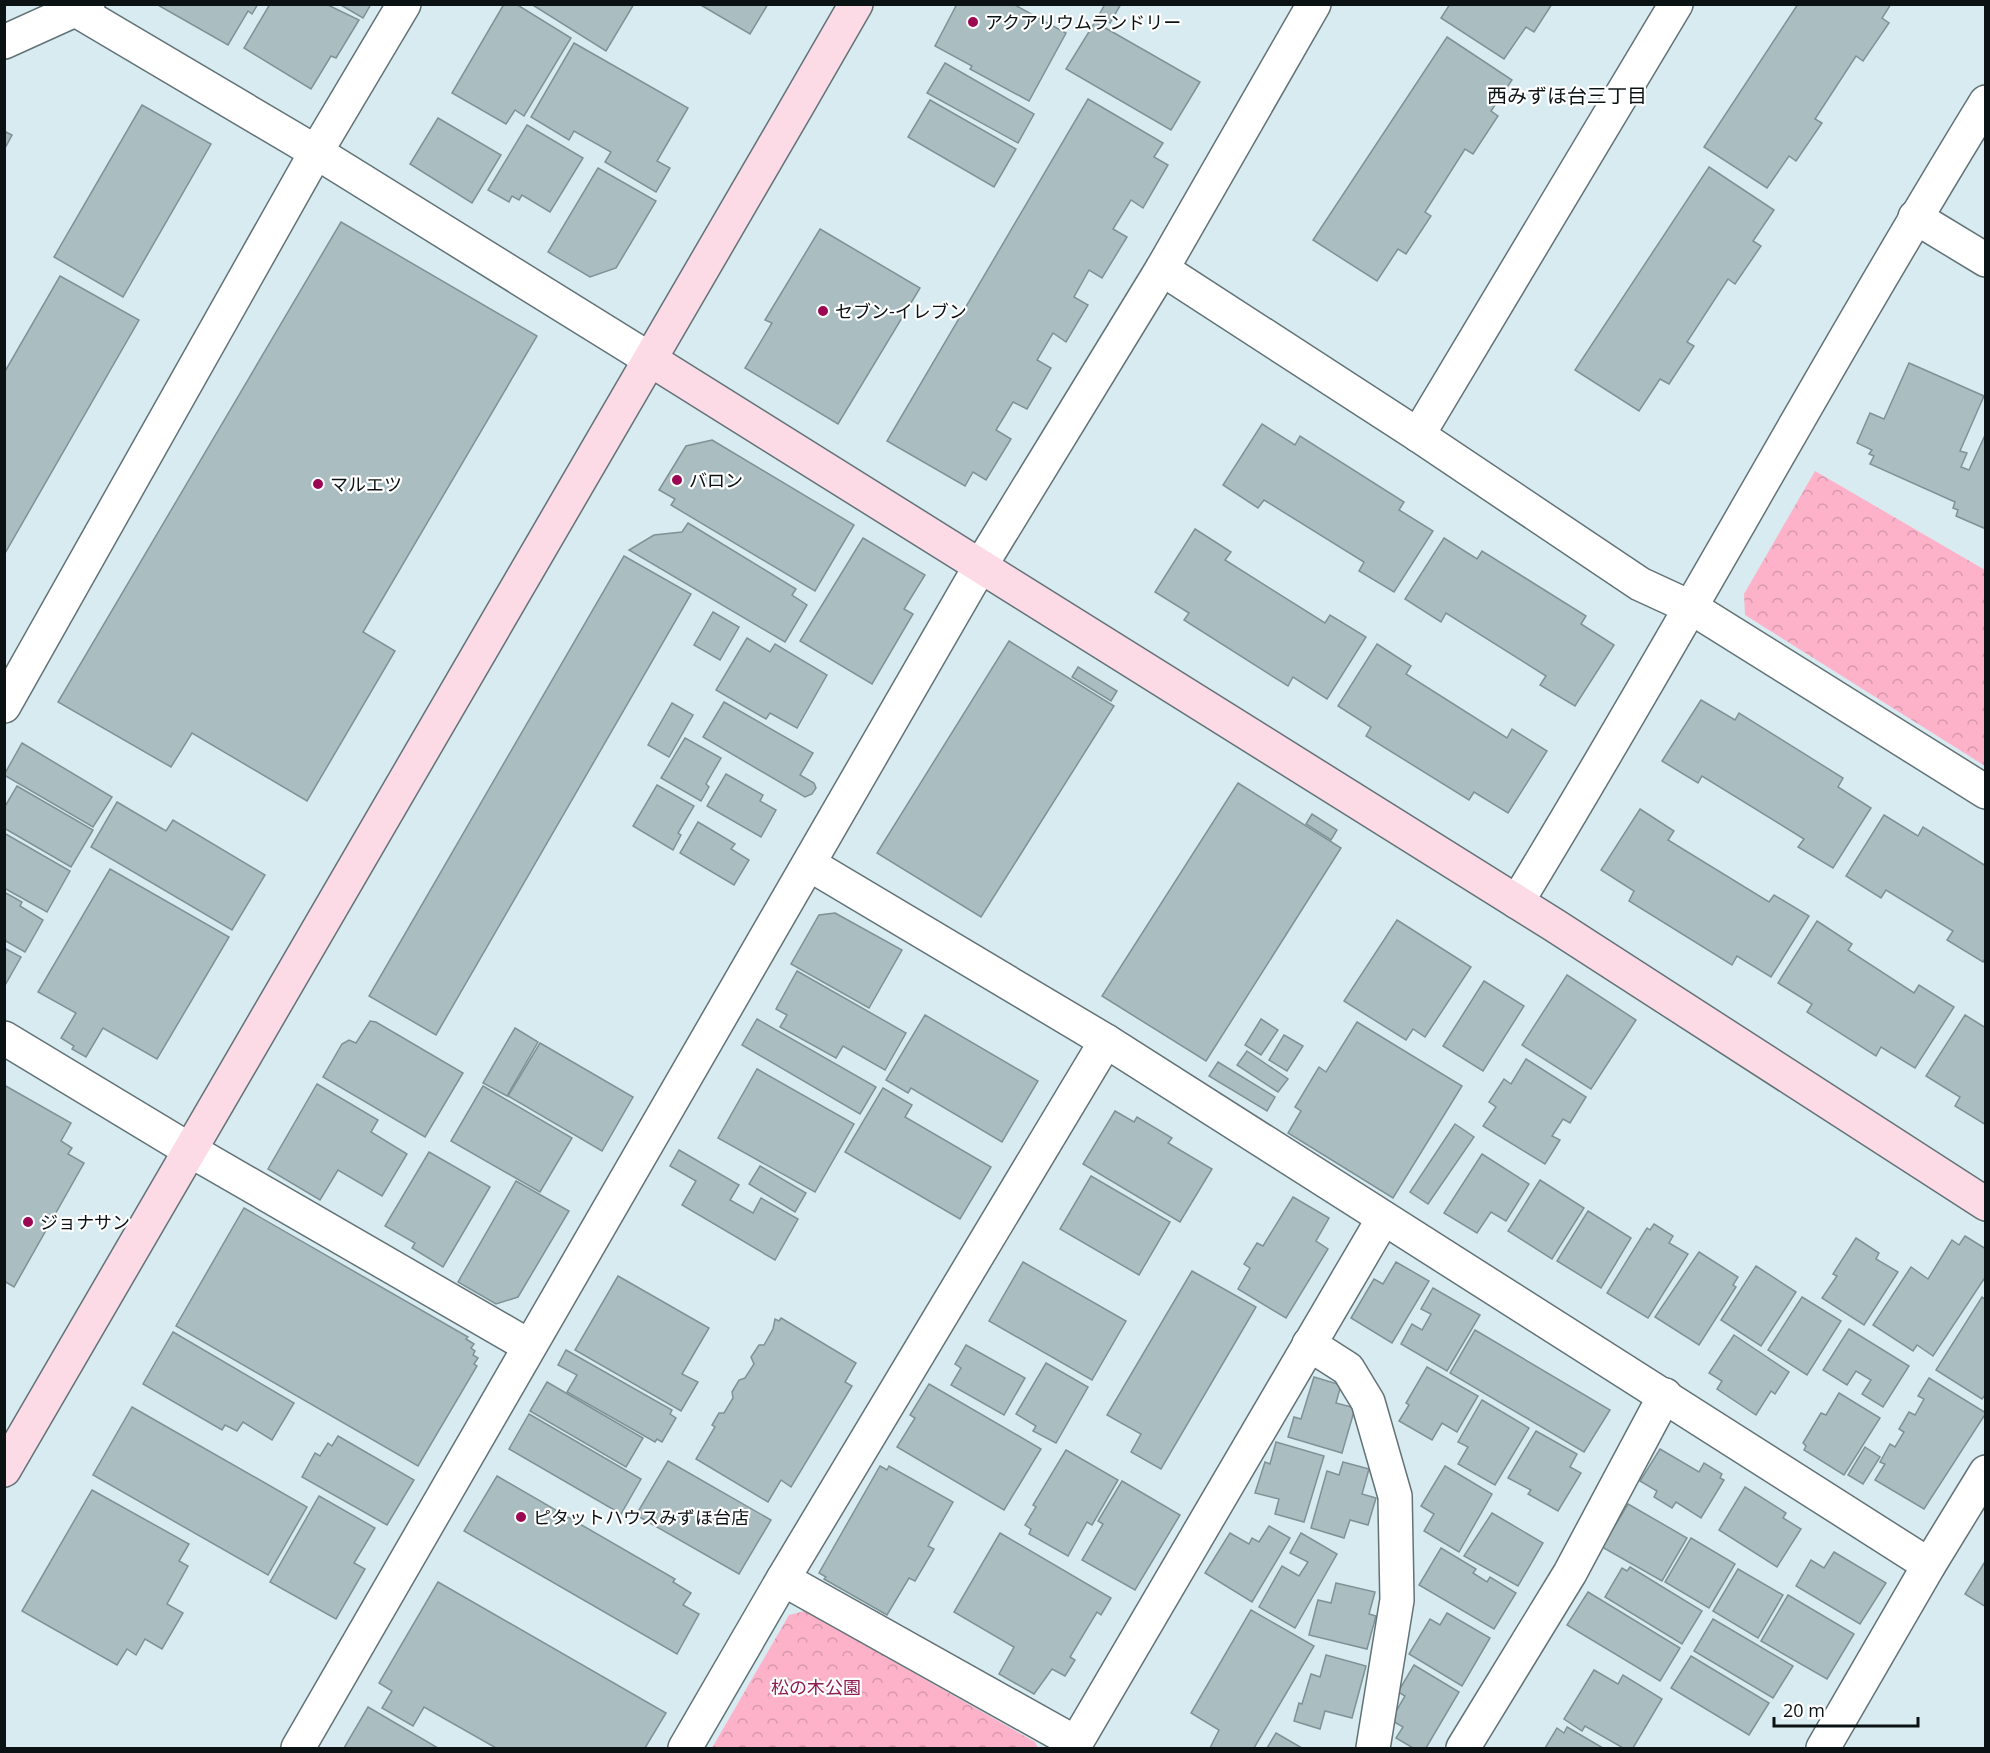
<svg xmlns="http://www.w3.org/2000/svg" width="1990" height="1753" font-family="'Open Sans','Noto Sans JP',sans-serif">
<defs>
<pattern id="park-crowns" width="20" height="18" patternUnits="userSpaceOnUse" patternTransform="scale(1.5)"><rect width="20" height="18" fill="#fdb2c9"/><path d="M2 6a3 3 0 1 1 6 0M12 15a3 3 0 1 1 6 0" fill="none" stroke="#d898ac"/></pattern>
</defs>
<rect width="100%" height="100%" fill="#d8ebf0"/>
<g fill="url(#park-crowns)">
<polygon points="1815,471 1985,570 1985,766 1745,615 1744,594"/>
<polygon points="805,1611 1035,1742 1038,1748 712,1748 789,1615"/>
</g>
<g fill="#aabdc1" stroke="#7f9296" stroke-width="1.5">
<polygon points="156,4 258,4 252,14 248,11 228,45"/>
<polygon points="270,4 326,4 359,20 336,58 331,56 311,89 244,48"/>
<polygon points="339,4 371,4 363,18"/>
<polygon points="504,4 516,4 571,38 524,116 515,110 506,124 452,93"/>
<polygon points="531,4 634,4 606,51"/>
<polygon points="699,4 768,4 750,34"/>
<polygon points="957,4 1013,4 1066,33 1029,101 970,69 972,66 935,46"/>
<polygon points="1105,4 1121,4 1110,23 1098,17"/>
<polygon points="1450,4 1552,4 1534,32 1526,27 1504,59 1441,18"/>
<polygon points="1798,4 1891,4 1882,18 1889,23 1863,61 1856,56 1815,119 1822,123 1796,161 1789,156 1767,188 1704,147"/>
<polygon points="1095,22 1200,82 1171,130 1066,69"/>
<polygon points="1447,37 1512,80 1491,111 1498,116 1473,154 1465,149 1425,212 1431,216 1406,254 1398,249 1377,281 1313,240"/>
<polygon points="574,43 688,108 657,161 670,168 656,192 605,162 611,152 574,131 569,140 531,117"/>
<polygon points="945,63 1034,114 1018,143 927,93"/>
<polygon points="1088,99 1163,143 1154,157 1168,165 1143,208 1131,200 1113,229 1127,237 1102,278 1089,270 1074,297 1088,305 1066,342 1053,333 1037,360 1051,368 1027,409 1013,402 996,430 1011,439 986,480 973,472 965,486 887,441"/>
<polygon points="930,100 1016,149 994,187 908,137"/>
<polygon points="142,105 211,144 123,297 54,257"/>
<polygon points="438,118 501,155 472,203 410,164"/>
<polygon points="527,125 583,158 550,212 522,195 519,200 512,196 509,202 488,190"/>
<polygon points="4,131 12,135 4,150"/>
<polygon points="1709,167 1774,210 1753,241 1761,246 1735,284 1728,279 1687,342 1694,346 1669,384 1660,379 1639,411 1575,370"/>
<polygon points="598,168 656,201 616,268 590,277 548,252"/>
<polygon points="341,222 537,336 363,632 395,651 307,801 192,733 171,767 58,702"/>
<polygon points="820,229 920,288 838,424 745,368 772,323 765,320"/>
<polygon points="60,276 139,320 4,555 4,373"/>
<polygon points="1909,363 1984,396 1960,451 1967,453 1961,467 1969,470 1986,433 1986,529 1956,516 1958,510 1953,508 1955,502 1870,464 1874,456 1869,454 1872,450 1857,443 1870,413 1884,419"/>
<polygon points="1262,424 1295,445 1300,436 1404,502 1399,510 1433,531 1394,592 1359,571 1364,562 1264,500 1258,508 1223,485"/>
<polygon points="712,440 854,525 815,591 671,505 675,499 659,490 686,446"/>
<polygon points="688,523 796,589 792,595 807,605 785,642 629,550 654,535 682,532"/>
<polygon points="1195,529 1231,552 1225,560 1325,623 1330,615 1366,637 1327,699 1293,677 1288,686 1184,620 1189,613 1155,592"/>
<polygon points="863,538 925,575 904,609 913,614 872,684 800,641"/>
<polygon points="1444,538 1477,559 1482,551 1586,616 1581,624 1614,645 1575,706 1540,685 1546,676 1446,613 1441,622 1405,599"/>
<polygon points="624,556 691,594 436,1035 369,996"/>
<polygon points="713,612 739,627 720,660 694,645"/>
<polygon points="747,638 770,652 775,644 827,675 797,728 770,713 766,719 716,690"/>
<polygon points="1009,641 1114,706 981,917 877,853"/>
<polygon points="1377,644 1411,666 1406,674 1507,738 1512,729 1547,751 1508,813 1474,792 1469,800 1366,736 1371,727 1338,706"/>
<polygon points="1078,667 1117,691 1111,701 1072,677"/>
<polygon points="1701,700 1735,720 1739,713 1843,778 1838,787 1871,808 1833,868 1798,847 1804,839 1702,776 1698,783 1662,761"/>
<polygon points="724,702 813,753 800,775 814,783 816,788 812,794 805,797 703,737"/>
<polygon points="672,703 693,715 669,757 648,745"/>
<polygon points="685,738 721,758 706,784 709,787 701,801 661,778"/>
<polygon points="22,743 112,797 93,827 4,775"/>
<polygon points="726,774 763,795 760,801 776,810 761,837 707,806"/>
<polygon points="1238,783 1341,848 1206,1061 1102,996"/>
<polygon points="657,785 694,806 678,833 681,835 673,850 633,826"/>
<polygon points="17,786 93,830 71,867 4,828 4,808"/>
<polygon points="117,802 166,831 173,820 265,875 232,930 91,847"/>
<polygon points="1640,809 1674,831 1668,840 1769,902 1774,895 1809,916 1771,977 1737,956 1732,965 1629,901 1634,891 1601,870"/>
<polygon points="1312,814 1337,830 1331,840 1306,824"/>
<polygon points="1884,815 1918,836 1923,827 1986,866 1986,957 1983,962 1947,940 1953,931 1886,890 1881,898 1846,876"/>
<polygon points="698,822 735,844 731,849 749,860 734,885 680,853"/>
<polygon points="4,833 70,871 47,912 4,888"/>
<polygon points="110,869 229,937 157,1059 103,1028 86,1057 72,1049 74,1046 61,1038 76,1013 38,992"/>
<polygon points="4,892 22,902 20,906 43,920 25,952 4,940"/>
<polygon points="835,913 902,950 869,1008 791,964 819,915"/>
<polygon points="1397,920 1471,967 1425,1037 1413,1029 1406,1040 1344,1001"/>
<polygon points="1817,921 1852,944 1848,950 1914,993 1919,985 1954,1007 1915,1068 1881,1047 1876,1056 1807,1012 1812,1004 1778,983"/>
<polygon points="4,948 21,957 4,987"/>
<polygon points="797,971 906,1033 885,1070 843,1046 836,1058 780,1027 787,1015 776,1009"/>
<polygon points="1567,975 1636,1020 1591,1089 1522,1045"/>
<polygon points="1484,981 1524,1006 1483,1071 1443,1046"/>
<polygon points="925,1015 1038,1081 1002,1142 911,1088 908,1093 886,1080"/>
<polygon points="1965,1015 1986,1028 1986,1125 1955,1106 1960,1097 1926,1076"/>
<polygon points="757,1019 876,1087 860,1114 742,1045"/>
<polygon points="1261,1019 1278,1030 1261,1055 1245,1045"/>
<polygon points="370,1021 376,1022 463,1073 425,1137 323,1077 342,1044 349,1040 356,1043"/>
<polygon points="1357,1022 1462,1086 1393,1198 1288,1133 1301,1111 1295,1107 1319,1067 1326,1072"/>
<polygon points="515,1028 538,1042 507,1096 483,1083"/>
<polygon points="1284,1035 1303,1046 1287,1071 1269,1060"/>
<polygon points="540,1043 633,1097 602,1151 508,1096"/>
<polygon points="1247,1051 1288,1079 1278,1092 1237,1065"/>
<polygon points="1526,1059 1586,1097 1570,1123 1563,1119 1552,1136 1560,1140 1545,1164 1483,1126 1496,1107 1489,1102 1504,1079 1511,1084"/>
<polygon points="1218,1062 1275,1097 1267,1111 1209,1076"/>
<polygon points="757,1069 854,1124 815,1192 718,1138"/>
<polygon points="317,1084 378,1120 371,1132 407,1154 382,1196 338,1170 320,1200 268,1169"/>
<polygon points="4,1085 71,1123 61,1141 72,1148 68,1154 84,1163 14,1287 4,1281"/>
<polygon points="483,1086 572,1138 540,1192 451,1141"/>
<polygon points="883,1088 912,1105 905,1117 991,1167 960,1219 845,1152"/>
<polygon points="1115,1111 1134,1122 1137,1117 1172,1138 1168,1143 1212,1169 1180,1222 1083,1164"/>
<polygon points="1455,1124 1474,1137 1428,1204 1410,1192"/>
<polygon points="679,1150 739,1185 730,1200 753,1213 761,1198 798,1219 775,1260 682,1205 696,1181 670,1166"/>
<polygon points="429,1152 490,1187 443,1267 412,1248 415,1243 385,1226"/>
<polygon points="1482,1154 1529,1184 1506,1221 1491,1212 1477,1233 1444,1213"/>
<polygon points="760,1166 806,1193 795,1212 749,1184"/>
<polygon points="1091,1176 1170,1222 1139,1275 1060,1229"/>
<polygon points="1540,1180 1584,1208 1552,1259 1508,1231"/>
<polygon points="516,1181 569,1211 518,1297 496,1304 458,1282"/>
<polygon points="1293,1197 1329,1218 1316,1241 1328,1249 1286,1318 1238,1289 1250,1268 1244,1264 1257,1243 1263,1246"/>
<polygon points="244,1208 468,1337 466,1339 474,1344 471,1348 475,1351 473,1355 478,1358 474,1364 477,1366 418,1466 176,1326"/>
<polygon points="1588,1211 1631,1238 1601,1288 1557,1261"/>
<polygon points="1654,1224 1673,1236 1669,1243 1688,1254 1648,1318 1607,1293 1647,1228 1650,1230"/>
<polygon points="1965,1236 1986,1249 1986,1276 1933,1356 1917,1345 1913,1351 1873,1325 1911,1267 1928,1279 1952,1240 1959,1245"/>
<polygon points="1856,1238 1879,1253 1876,1259 1898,1272 1864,1325 1822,1298 1837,1276 1833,1274"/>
<polygon points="1699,1252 1738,1277 1733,1285 1736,1287 1699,1345 1655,1317"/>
<polygon points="1023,1262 1126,1321 1092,1380 989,1321"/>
<polygon points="1396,1262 1429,1281 1392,1343 1351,1318 1374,1279 1383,1284"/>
<polygon points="1756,1266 1796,1292 1761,1346 1721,1320"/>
<polygon points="1192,1271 1256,1307 1161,1469 1131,1452 1141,1434 1107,1415"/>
<polygon points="618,1276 709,1328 682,1374 698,1382 681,1411 575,1350"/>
<polygon points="1433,1288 1480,1315 1447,1371 1401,1344 1412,1324 1422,1330 1431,1314 1421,1309"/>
<polygon points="1802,1297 1841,1321 1807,1375 1768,1350"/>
<polygon points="1982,1297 1986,1300 1986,1394 1982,1399 1936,1370"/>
<polygon points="781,1318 856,1363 845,1382 852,1386 791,1487 781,1480 768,1502 696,1459 715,1427 712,1425 719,1413 724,1413 733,1398 732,1392 739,1380 745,1378 754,1364 751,1357 759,1345 764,1345 773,1329 775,1319 779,1321"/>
<polygon points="1849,1329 1909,1366 1883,1407 1862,1394 1871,1380 1856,1371 1847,1385 1823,1370"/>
<polygon points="1475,1330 1610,1410 1584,1452 1450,1373"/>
<polygon points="173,1332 294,1403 272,1440 243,1422 237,1431 225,1425 222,1430 143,1384"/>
<polygon points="1734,1335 1789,1372 1775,1394 1771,1391 1756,1415 1717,1389 1722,1381 1709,1373"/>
<polygon points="966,1345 1025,1378 1004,1415 951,1385 961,1368 955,1364"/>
<polygon points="566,1350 672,1410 670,1414 676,1418 662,1442 657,1439 655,1442 567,1392 577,1375 558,1365"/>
<polygon points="1046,1363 1088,1387 1056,1443 1033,1431 1036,1426 1016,1414"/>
<polygon points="1427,1367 1478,1396 1457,1432 1442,1423 1432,1440 1399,1421 1409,1405 1406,1403"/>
<polygon points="1314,1377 1341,1385 1336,1403 1355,1408 1342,1453 1288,1437 1294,1417 1301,1419"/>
<polygon points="1929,1378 1986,1413 1924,1509 1875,1480 1885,1464 1880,1462 1890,1444 1895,1447 1904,1432 1899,1429 1909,1412 1915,1415 1924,1399 1918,1396"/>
<polygon points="547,1382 643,1438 626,1467 530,1411"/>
<polygon points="929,1384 1041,1449 1004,1510 897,1447 915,1418 910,1415"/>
<polygon points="1839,1393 1880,1418 1844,1475 1804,1450 1806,1446 1803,1443 1821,1413 1826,1415"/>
<polygon points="1482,1400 1529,1428 1495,1485 1458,1464 1468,1447 1458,1442"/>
<polygon points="132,1407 307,1507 268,1575 93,1475"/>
<polygon points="529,1414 641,1479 621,1514 509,1449"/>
<polygon points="1536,1431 1577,1454 1570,1467 1581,1473 1558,1511 1528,1494 1531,1490 1508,1478"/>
<polygon points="338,1436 414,1480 387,1525 302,1477 315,1453 320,1456 328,1443 332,1446"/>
<polygon points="1276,1442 1324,1456 1304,1522 1275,1514 1279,1499 1255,1493 1265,1462 1270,1464"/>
<polygon points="1865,1447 1880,1457 1863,1484 1848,1475"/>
<polygon points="1660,1449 1699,1472 1704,1463 1722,1474 1720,1478 1724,1480 1701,1518 1676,1502 1672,1508 1654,1497 1657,1491 1640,1481"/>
<polygon points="1066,1450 1118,1480 1092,1525 1087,1522 1068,1556 1029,1534 1031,1529 1025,1525 1036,1507 1033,1505"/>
<polygon points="668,1461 771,1520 739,1574 636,1515"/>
<polygon points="1343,1462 1369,1469 1362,1494 1376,1498 1368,1525 1350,1520 1344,1538 1311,1528 1327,1471 1339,1475"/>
<polygon points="880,1466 887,1470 889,1466 953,1502 928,1546 934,1549 915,1581 909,1578 887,1615 824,1579 826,1577 819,1573"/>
<polygon points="1445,1466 1492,1494 1459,1552 1424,1531 1434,1514 1421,1506"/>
<polygon points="497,1476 675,1579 673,1582 691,1593 683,1605 699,1614 677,1654 464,1531"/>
<polygon points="1122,1481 1180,1515 1135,1590 1082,1560 1103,1524 1098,1521"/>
<polygon points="1745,1487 1786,1513 1783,1518 1801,1529 1777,1567 1719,1530"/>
<polygon points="92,1490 189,1544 179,1561 188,1566 167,1604 183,1613 162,1649 145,1639 136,1655 127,1649 117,1665 22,1611"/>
<polygon points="319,1496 375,1528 354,1563 365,1569 336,1619 270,1582"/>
<polygon points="1628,1504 1687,1538 1662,1581 1602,1547"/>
<polygon points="1492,1513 1543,1543 1518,1586 1464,1556"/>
<polygon points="1269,1526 1290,1538 1252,1602 1205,1573 1230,1533 1249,1544 1252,1538 1259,1542"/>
<polygon points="1000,1533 1111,1598 1101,1615 1097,1612 1070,1657 1075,1660 1065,1676 1052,1669 1034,1694 999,1674 1014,1647 954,1612"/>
<polygon points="1301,1533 1337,1554 1295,1628 1259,1607 1282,1566 1299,1576 1308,1562 1290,1553"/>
<polygon points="1691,1538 1735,1564 1709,1608 1665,1582"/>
<polygon points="1441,1548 1476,1569 1473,1573 1487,1582 1490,1577 1516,1593 1494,1629 1419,1585"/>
<polygon points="1834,1552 1886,1583 1860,1624 1796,1586 1811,1560 1824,1568"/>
<polygon points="1986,1560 1986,1607 1965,1594"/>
<polygon points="1630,1567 1702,1611 1682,1644 1605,1597 1622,1568 1627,1571"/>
<polygon points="1738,1569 1783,1595 1758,1638 1713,1611"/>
<polygon points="438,1582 666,1713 645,1748 496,1748 424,1707 413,1726 382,1708 392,1691 379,1683"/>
<polygon points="1336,1583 1375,1592 1369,1614 1376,1616 1367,1649 1309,1635 1318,1600 1331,1603"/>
<polygon points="1588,1592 1680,1648 1660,1681 1567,1625"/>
<polygon points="1788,1595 1854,1634 1827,1679 1761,1641"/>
<polygon points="1251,1610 1314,1646 1254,1748 1210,1748 1219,1730 1191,1713"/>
<polygon points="1447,1613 1490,1638 1462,1686 1409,1654 1430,1619 1440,1625"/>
<polygon points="1713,1619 1793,1666 1773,1698 1694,1651"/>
<polygon points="1326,1655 1366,1666 1352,1718 1325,1711 1320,1729 1294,1721 1299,1703 1302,1704 1311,1674 1320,1677"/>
<polygon points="1691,1656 1769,1703 1749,1735 1671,1688"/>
<polygon points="1414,1665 1459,1692 1426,1748 1413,1748 1396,1738 1403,1727 1391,1720 1405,1696 1398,1692"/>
<polygon points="1594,1670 1618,1684 1623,1675 1662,1699 1633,1748 1623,1748 1585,1726 1582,1731 1564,1719"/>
<polygon points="368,1707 438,1748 344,1748"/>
<polygon points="1567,1727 1603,1748 1545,1748 1557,1728 1564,1733"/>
<polygon points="1276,1733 1302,1748 1267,1748"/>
</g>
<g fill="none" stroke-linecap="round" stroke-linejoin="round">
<defs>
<g id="street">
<polyline points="76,10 316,152 651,360"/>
<polyline points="4,42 88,4"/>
<polyline points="1915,217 1986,260"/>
<polyline points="1162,269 1418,435 1640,584 1692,608 1986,792"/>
<polyline points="1418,435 1676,4"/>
<polyline points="4,706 316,152 404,4"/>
<polyline points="809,864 1106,1041 1929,1565"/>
<path d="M1517,902C1678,638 1824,366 1986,102"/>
<polyline points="4,1038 188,1149 529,1346"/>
<polyline points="1309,1344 1348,1369 1368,1402 1395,1496 1397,1600 1373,1748"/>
<polyline points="783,1579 1076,1743"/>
<polyline points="298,1748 981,565 1162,269 1314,4"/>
<polyline points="685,1748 783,1579 1106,1041"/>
<polyline points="1073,1748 1383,1219"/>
<polyline points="1463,1748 1570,1573 1665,1395"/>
<polyline points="1823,1748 1929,1565 1986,1472"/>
</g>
<g id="secondary">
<polyline points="651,360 1554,925 1986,1204"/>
<path d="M4,1470C285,980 574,494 856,4"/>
</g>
</defs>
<use href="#street" stroke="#627377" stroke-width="36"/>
<use href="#secondary" stroke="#627377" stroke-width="36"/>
<use href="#street" stroke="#fff" stroke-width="33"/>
<use href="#secondary" stroke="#fcdae6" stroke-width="33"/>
</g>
<g fill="#9c0753" stroke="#fff" stroke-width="2">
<circle cx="973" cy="22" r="6"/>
<circle cx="823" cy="311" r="6"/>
<circle cx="677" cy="480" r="6"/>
<circle cx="318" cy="484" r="6"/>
<circle cx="28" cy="1222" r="6"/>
<circle cx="521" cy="1517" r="6"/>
</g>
<g text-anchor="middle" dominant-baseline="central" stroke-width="4.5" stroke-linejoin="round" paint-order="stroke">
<g font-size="18" fill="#0b1213" stroke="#fff" text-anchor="start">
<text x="985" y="22">アクアリウムランドリー</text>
<text x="835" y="311">セブン-イレブン</text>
<text x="689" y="480">バロン</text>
<text x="330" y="484">マルエツ</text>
<text x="40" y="1222">ジョナサン</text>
<text x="533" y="1517">ピタットハウスみずほ台店</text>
</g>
<g font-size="18" fill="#8f1c50" stroke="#fff">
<text x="816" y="1687">松の木公園</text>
</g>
<g font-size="20" fill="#0b1213" stroke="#fff">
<text x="1567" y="95">西みずほ台三丁目</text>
</g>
</g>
<rect width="1990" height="1753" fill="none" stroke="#0b1213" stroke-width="12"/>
<path d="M1774 1717v9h144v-9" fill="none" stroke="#0b1213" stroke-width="3"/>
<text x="1783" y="1717" font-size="18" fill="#0b1213" stroke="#ffffff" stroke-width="4.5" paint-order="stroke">20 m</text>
</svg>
